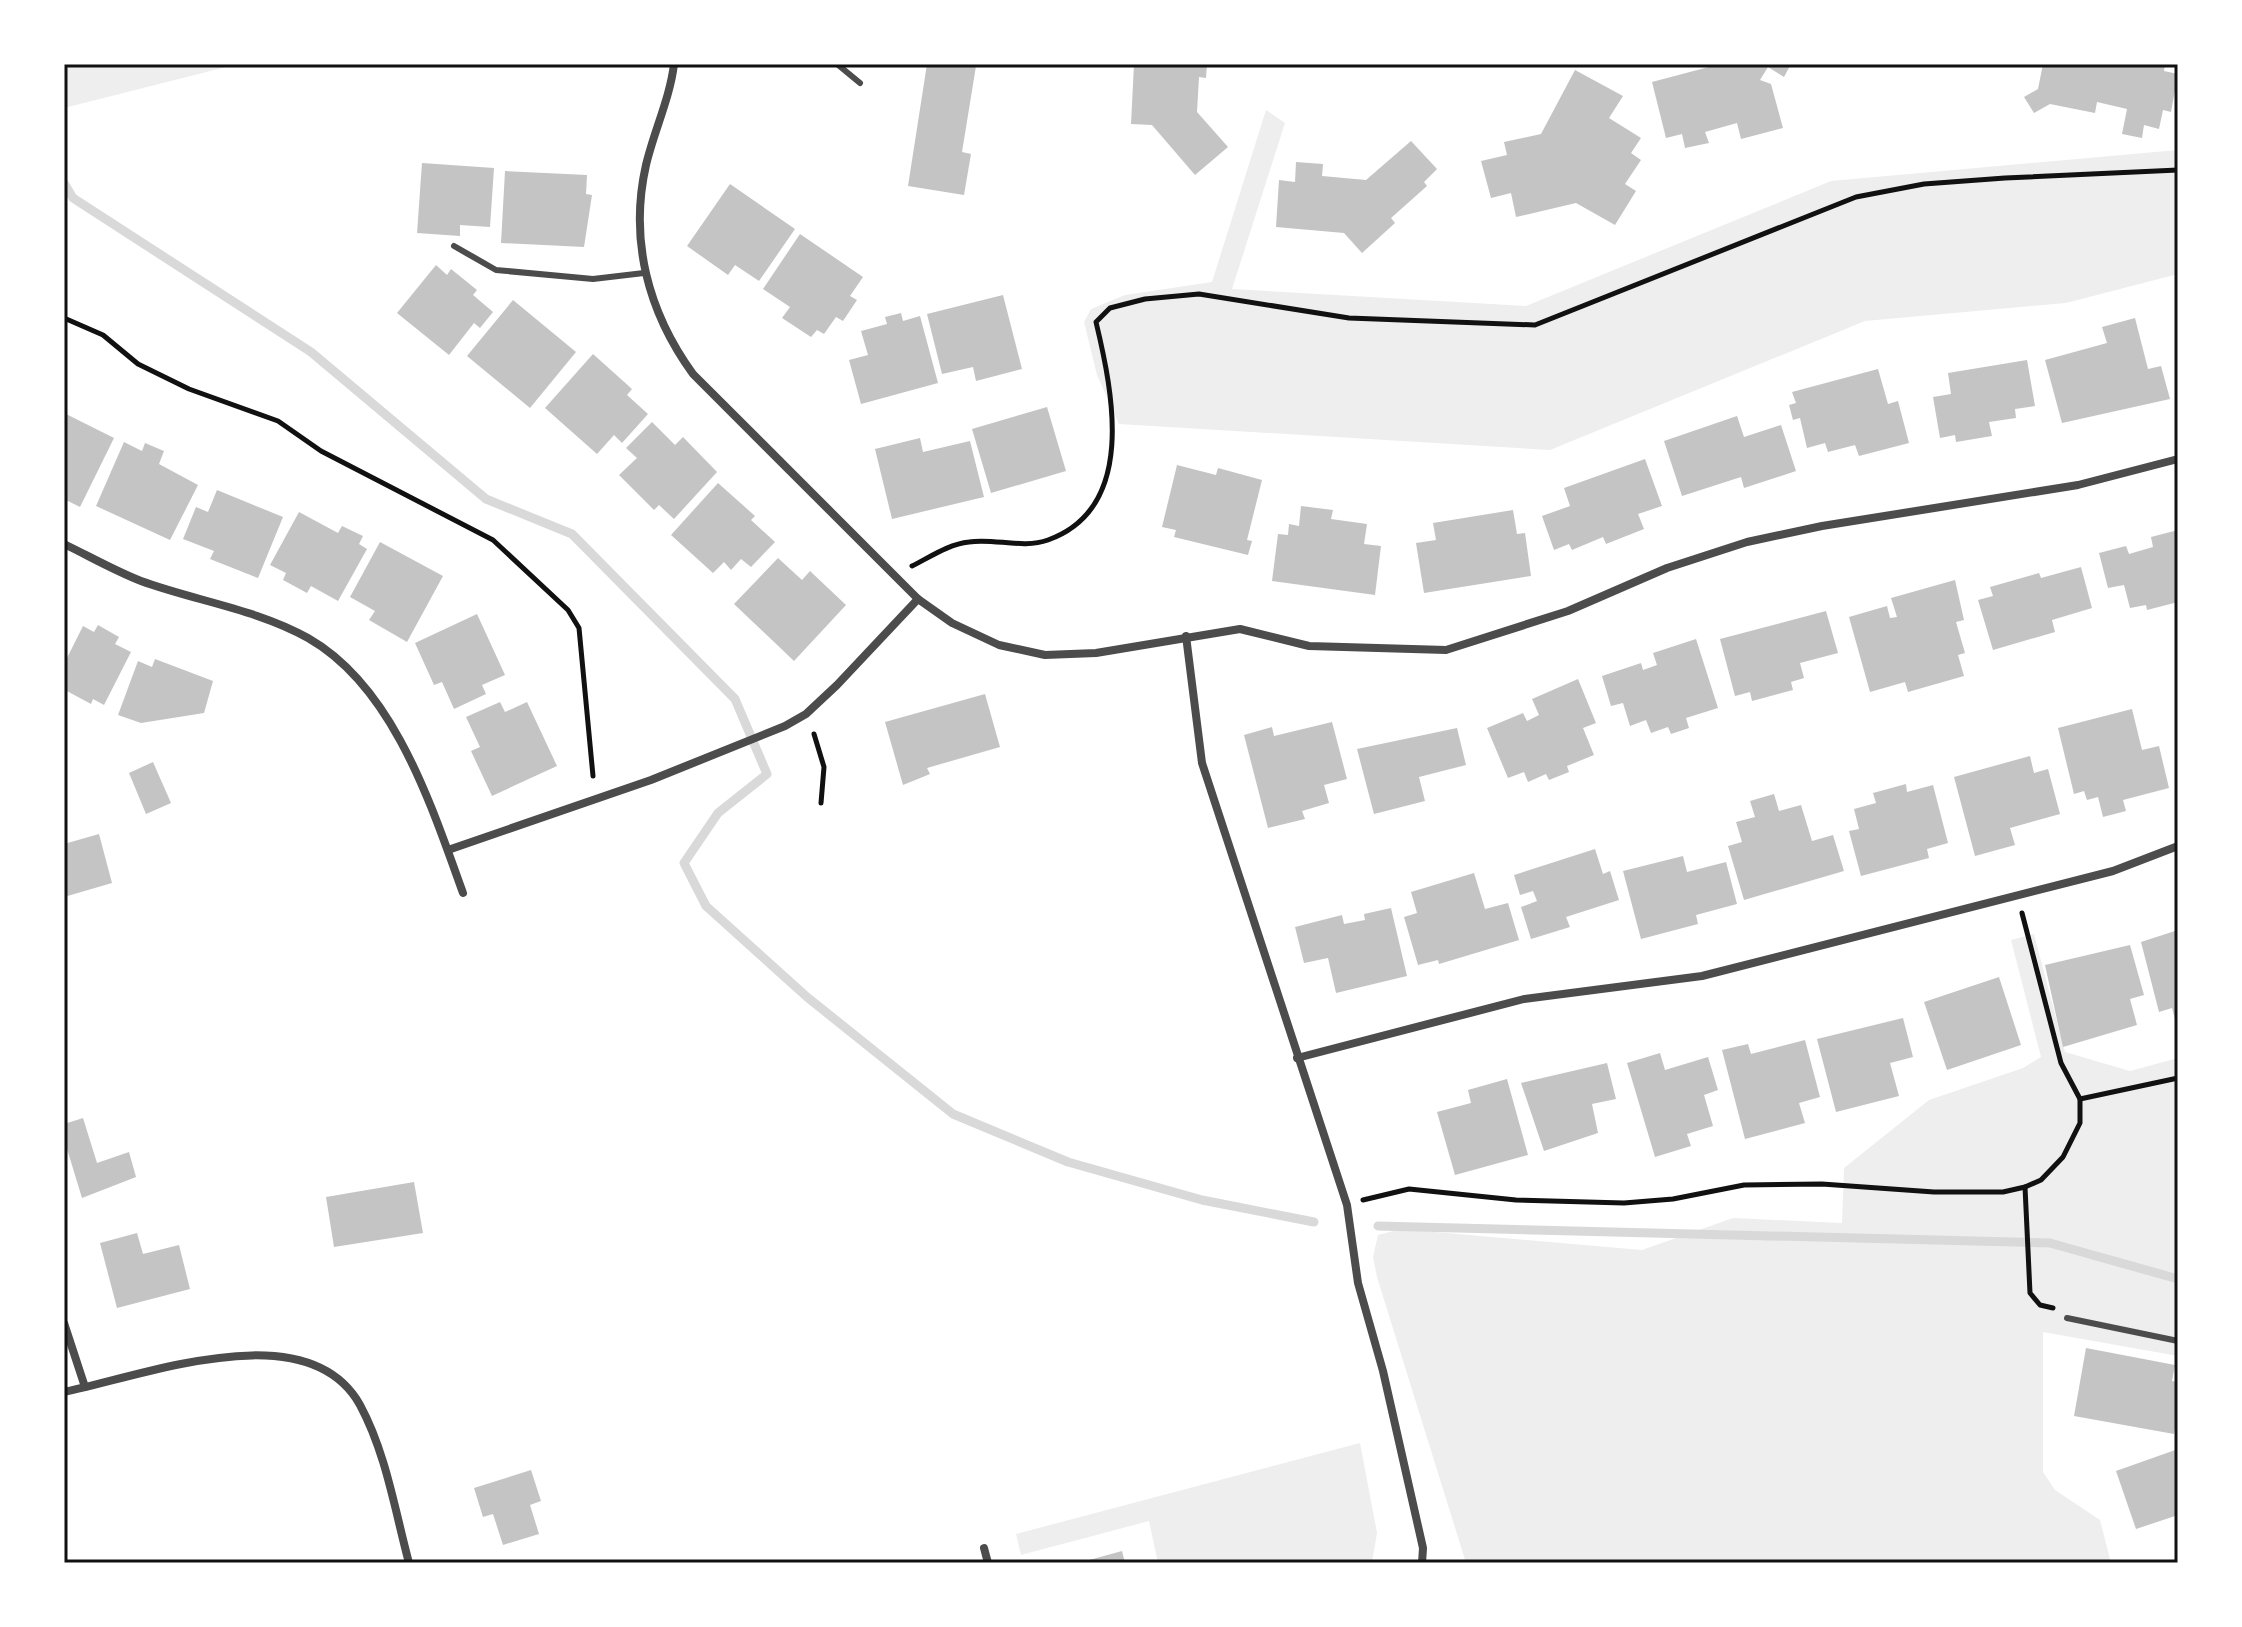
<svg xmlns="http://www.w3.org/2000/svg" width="2242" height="1627" font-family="'Alegreya Sans',sans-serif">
<rect width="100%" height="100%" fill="#fff"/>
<g fill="#eee">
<polygon points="64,64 238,64 64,108"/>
<polygon points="1266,110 1285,123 1232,289 1526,306 1831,181 2178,150 2178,274 2066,303 1865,321 1550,450 1119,424 1097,375 1084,322 1091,309 1125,295 1212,282"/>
<polygon points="2034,934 2065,1052 2130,1071 2178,1058 2178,1356 2043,1332 2043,1472 2055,1490 2100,1520 2111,1563 1466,1563 1377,1277 1373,1257 1378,1235 1401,1229 1642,1250 1733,1218 1842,1223 1844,1168 1929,1100 2023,1068 2041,1057 2011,940"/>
<polygon points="1360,1443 1377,1533 1372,1563 1158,1563 1149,1521 1021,1555 1016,1534"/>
</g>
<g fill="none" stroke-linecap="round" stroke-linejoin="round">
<g stroke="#d9d9d9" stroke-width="9">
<polyline points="64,183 73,198 311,352 486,499 572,534 735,699 767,774 718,813 684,863 706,906 807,997 953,1114 1068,1162 1202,1200 1314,1222"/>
<polyline points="1378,1226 2050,1243 2178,1279"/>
</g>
</g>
<g fill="#c4c4c4">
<polygon points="927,64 976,66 962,152 971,154 964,195 908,186"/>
<polygon points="1134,64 1207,64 1206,78 1199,77 1197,112 1228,147 1195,175 1152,125 1131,124"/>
<polygon points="1720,64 1791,64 1784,77 1768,67 1760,80 1771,84 1783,128 1741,139 1737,123 1705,132 1709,143 1685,148 1682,134 1666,138 1652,82"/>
<polygon points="2043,64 2165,64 2164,71 2178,74 2171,112 2163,110 2159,129 2144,125 2142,138 2122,134 2127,109 2097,102 2095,113 2050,104 2034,113 2024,97 2038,89"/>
<polygon points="1575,70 1623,96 1609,118 1641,138 1631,153 1641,160 1625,184 1636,191 1615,225 1576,203 1516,217 1511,193 1491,198 1481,161 1507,155 1504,142 1541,134"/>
<polygon points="1411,141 1437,169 1424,182 1427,186 1391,218 1395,223 1362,253 1344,233 1276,227 1279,180 1295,182 1296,162 1323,164 1322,176 1366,180"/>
<polygon points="422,163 494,168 490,227 460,225 460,236 417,233"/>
<polygon points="505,171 587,175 586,194 592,195 584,247 501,243"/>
<polygon points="730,184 795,229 759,281 735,265 728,275 687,246"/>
<polygon points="800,234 863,277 850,296 857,300 843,321 836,317 824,334 817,330 811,337 782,318 790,307 763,289"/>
<polygon points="436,265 447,275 451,269 477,290 473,295 493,312 480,328 474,323 449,355 397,313"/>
<polygon points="1003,295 1022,369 976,381 973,367 942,374 927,314"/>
<polygon points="513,300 576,352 530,408 467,356"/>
<polygon points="901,313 903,321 920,316 938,383 861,404 849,360 868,355 861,331 887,324 885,317"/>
<polygon points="2135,318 2148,369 2161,366 2170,399 2062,423 2045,360 2107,343 2102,327"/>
<polygon points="593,354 632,389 627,395 648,414 622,443 614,435 597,454 545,408"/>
<polygon points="2027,360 2035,406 2015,409 2016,418 1989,422 1992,436 1956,442 1955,435 1940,438 1933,397 1951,394 1948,373"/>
<polygon points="1878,369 1888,404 1898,401 1909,443 1859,456 1855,445 1828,452 1825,443 1807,448 1800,418 1793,420 1789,405 1796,403 1792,392"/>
<polygon points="1047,407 1066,471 991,493 972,429"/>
<polygon points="64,413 114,438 80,507 64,499"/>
<polygon points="1737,416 1744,437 1781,425 1796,471 1744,488 1741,477 1682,496 1664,441"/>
<polygon points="652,422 675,445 683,437 717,472 674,519 659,505 654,510 619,475 637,458 626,448"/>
<polygon points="920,438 923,452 970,441 984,497 892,519 875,449"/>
<polygon points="124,442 142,451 145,443 164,451 159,464 198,485 170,540 96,506"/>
<polygon points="1645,459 1662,506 1638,514 1644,529 1606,544 1603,537 1572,550 1569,544 1554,550 1542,516 1570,506 1564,488"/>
<polygon points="1177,465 1216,475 1218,468 1262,480 1247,540 1252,541 1248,555 1174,537 1176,530 1162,527"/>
<polygon points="718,483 755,516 751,520 775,542 751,567 741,559 731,570 724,562 713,573 671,535"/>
<polygon points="217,490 283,517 258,578 210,559 214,551 183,539 196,507 208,512"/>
<polygon points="1301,506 1333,510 1331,519 1367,524 1364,544 1381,546 1375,595 1272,581 1278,534 1288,535 1289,524 1299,526"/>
<polygon points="1513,510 1517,534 1525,533 1531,576 1424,593 1416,543 1436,540 1433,523"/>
<polygon points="299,512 338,533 342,526 363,536 359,544 367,549 338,601 311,586 307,593 283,580 286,573 270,565"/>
<polygon points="2178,530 2178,602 2147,610 2146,605 2130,608 2124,585 2108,588 2099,553 2126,546 2129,554 2153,547 2151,537"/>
<polygon points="380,542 443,576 407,642 369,620 375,611 350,597"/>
<polygon points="778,558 802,580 810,571 846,605 794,661 734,604"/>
<polygon points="2081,567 2092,608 2052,620 2055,632 1993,650 1978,600 1993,596 1990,587 2039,573 2041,578"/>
<polygon points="1955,580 1964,620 1956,622 1965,653 1958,655 1964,676 1908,692 1905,682 1870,692 1849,617 1887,606 1890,618 1897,617 1891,598"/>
<polygon points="1826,611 1838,653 1800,663 1804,678 1791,682 1793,690 1752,701 1750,692 1735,696 1720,639"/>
<polygon points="477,614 505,675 482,685 486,694 454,709 442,682 434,685 415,643"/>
<polygon points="98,625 119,637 115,644 131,652 104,705 93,699 91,704 65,690 64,685 64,664 83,626 94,632"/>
<polygon points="1696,639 1718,708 1686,718 1689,728 1671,734 1668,727 1651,733 1646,720 1630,726 1623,703 1611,706 1602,676 1641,663 1643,670 1657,665 1653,653"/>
<polygon points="155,659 213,681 204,713 141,723 118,715 138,661 152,667"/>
<polygon points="1578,679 1596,723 1583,728 1594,755 1567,766 1569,772 1549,780 1546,774 1528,782 1524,772 1508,778 1487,728 1523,713 1527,721 1539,715 1532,699"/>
<polygon points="985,694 1000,747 927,768 930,774 903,785 885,722"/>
<polygon points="500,702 505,712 527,702 557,766 492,796 471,751 480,747 466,717"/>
<polygon points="2132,709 2142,750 2159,746 2169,788 2123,800 2126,811 2103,817 2098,797 2087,800 2084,791 2074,794 2058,728"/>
<polygon points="1332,722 1347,779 1324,785 1329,803 1302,811 1305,819 1268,828 1244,735 1272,727 1274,736"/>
<polygon points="1457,728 1466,765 1419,777 1425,801 1374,814 1357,749"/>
<polygon points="2030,756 2034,773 2048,769 2060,814 2010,828 2015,845 1975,856 1954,777"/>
<polygon points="153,762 171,803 146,814 129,773"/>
<polygon points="1906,784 1907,792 1933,785 1948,843 1927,849 1929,858 1861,876 1849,831 1859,829 1854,809 1876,803 1873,793"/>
<polygon points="1774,794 1779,811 1801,805 1812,841 1833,835 1844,871 1744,900 1728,846 1742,842 1736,822 1755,817 1750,801"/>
<polygon points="99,834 112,883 64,897 64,844"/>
<polygon points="1595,849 1603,874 1610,871 1619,900 1566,917 1570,927 1531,939 1521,907 1537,901 1533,891 1520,895 1514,875"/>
<polygon points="1683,856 1687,872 1726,862 1737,904 1696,915 1698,924 1641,939 1623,871"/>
<polygon points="1474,873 1485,909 1508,903 1519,940 1439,964 1438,960 1418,965 1404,917 1417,913 1411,892"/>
<polygon points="1391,908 1407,976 1336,993 1328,958 1304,963 1295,927 1342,915 1344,924 1365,920 1364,914"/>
<polygon points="2178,930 2178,1018 2175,1019 2172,1008 2159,1012 2141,942"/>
<polygon points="2130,945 2144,995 2130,999 2137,1025 2063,1047 2045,965"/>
<polygon points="1999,977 2021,1045 1947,1070 1924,1002"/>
<polygon points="1903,1018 1913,1057 1890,1063 1899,1096 1836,1112 1817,1039"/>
<polygon points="1805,1040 1820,1097 1799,1103 1805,1123 1745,1139 1722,1050 1748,1044 1751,1054"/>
<polygon points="1660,1053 1665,1070 1708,1057 1718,1090 1704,1095 1713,1126 1687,1134 1691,1146 1655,1157 1627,1063"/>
<polygon points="1607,1063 1616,1099 1592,1104 1598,1133 1544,1151 1521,1083"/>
<polygon points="1507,1079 1528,1155 1455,1175 1437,1112 1471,1103 1468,1090"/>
<polygon points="83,1118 97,1163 129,1152 136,1177 82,1198 64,1139 64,1124"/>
<polygon points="414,1182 423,1233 334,1247 326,1197"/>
<polygon points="137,1233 143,1254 179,1245 190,1289 117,1308 100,1243"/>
<polygon points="2086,1348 2175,1365 2172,1381 2178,1382 2178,1411 2174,1434 2074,1416"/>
<polygon points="2178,1449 2178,1515 2136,1529 2116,1471"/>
<polygon points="531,1470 541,1501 530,1505 539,1534 503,1545 493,1514 483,1517 474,1488"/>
<polygon points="1122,1551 1125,1563 1083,1563 1082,1562"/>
</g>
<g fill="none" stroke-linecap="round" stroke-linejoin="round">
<g stroke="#111" stroke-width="5">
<polyline points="64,318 103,335 138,364 189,389 278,421 321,451 493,540 568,610 579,628 593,776"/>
<path d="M912,566C930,557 949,544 969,542C994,538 1023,549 1048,540C1137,508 1113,393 1096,322L1110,308L1145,299L1199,294L1349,318L1535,325L1856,197L1924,184L2005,178L2178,170"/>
<polyline points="814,734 824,767 821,803"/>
<polyline points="2080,1099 2178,1078"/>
<polyline points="2025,1187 2030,1293 2040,1305 2053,1308"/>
<polyline points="1363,1200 1409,1189 1516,1200 1624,1203 1673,1199 1744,1185 1822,1184 1934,1192 2003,1192 2025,1187 2041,1180 2063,1157 2080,1123 2080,1099 2061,1063 2022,913"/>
</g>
<g stroke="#4c4c4c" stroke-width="6">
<polyline points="837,64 860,83"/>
<polyline points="454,246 496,270 593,279 644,273"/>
<polyline points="2067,1318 2178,1341"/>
</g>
<g stroke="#4c4c4c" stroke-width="8">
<path d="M674,64C670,98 654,131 646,165C629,240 648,312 693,374L918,599L952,623L999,645L1045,655L1096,653L1240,629L1309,646L1446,650L1568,611L1667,568L1747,542L1822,526L2078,485L2178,459"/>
<path d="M64,544C89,556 115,571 141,581C196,601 256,609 308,638C394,687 431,805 463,893"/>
<polyline points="1186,636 1202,763 1347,1205 1358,1283 1383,1371 1423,1548 1422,1563"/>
<polyline points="448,850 651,780 785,726 806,714 837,685 918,599"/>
<polyline points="1297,1058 1524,999 1702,976 2113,871 2178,846"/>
<polyline points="64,1323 85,1387"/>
<path d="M64,1392C147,1375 308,1312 360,1405C386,1453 395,1511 409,1563"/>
<polyline points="984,1548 988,1563"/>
</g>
</g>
<rect width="2242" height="1627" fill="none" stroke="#ffffff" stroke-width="132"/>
<rect x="66" y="66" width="2110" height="1495" fill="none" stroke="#111" stroke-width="3"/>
</svg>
